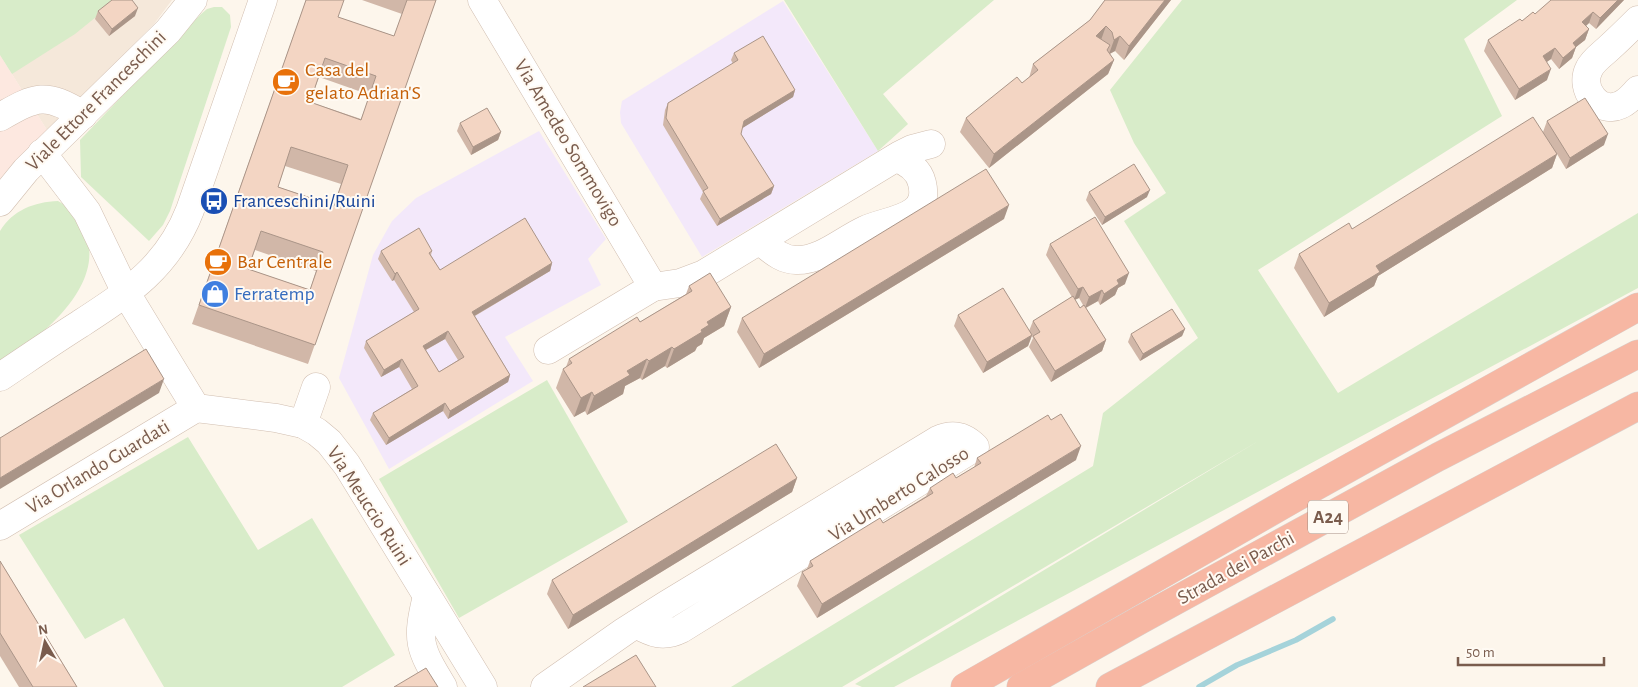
<svg xmlns="http://www.w3.org/2000/svg" width="1638" height="687" font-family="'Alegreya Sans',sans-serif">
<rect width="100%" height="100%" fill="#fdf6ec"/>
<polygon fill="#f5e8da" points="0,0 172,0 154,24 113,65 84,107 52,138 0,55"/>
<polygon fill="#fde8e0" points="0,55 52,138 0,194"/>
<g fill="#f3e8fa">
<polygon points="783,1 878,151 702,257 621,123 620,112 622,101"/>
<polygon points="539,131 606,239 588,259 601,285 505,337 533,381 389,469 339,378 373,255 392,221 416,198"/>
</g>
<g fill="#d8ecc9">
<polygon points="0,0 117,0 75,34 12,74 0,55"/>
<polygon points="784,0 994,0 883,94 908,124 878,151"/>
<polygon points="1182,0 1517,0 1464,39 1502,116 1258,270 1338,393 1638,213 1638,288 894,687 862,687 855,684 1260,440 842,687 731,687 1093,466 1103,413 1198,338 1124,221 1166,193 1134,143 1110,90"/>
<polygon points="214,7 222,7 230,15 231,27 170,211 163,225 149,241 81,177 80,140 200,15 207,9"/>
<path d="M58,201C77,212 75,214 83,233C85,237 89,242 89,247C95,295 36,341 0,364V231C13,210 34,202 58,201Z"/>
<polygon points="547,380 628,522 459,618 379,479"/>
<polygon points="188,437 258,550 312,518 395,655 342,687 164,687 124,618 85,639 19,535"/>
</g>
<g fill="none" stroke-linecap="round" stroke-linejoin="round">
<polyline stroke="#a5d3da" stroke-width="5.5" points="1199,687 1237,665 1296,640 1333,619"/>
<defs>
<g id="minor">
<polyline points="482,0 653,287 680,283 704,274 900,155 912,149 931,144"/>
<path d="M1638,20C1629,29 1620,38 1610,47C1603,54 1593,60 1589,69C1579,89 1599,115 1620,105C1628,102 1633,95 1638,90"/>
<path d="M0,117C37,96 45,92 83,115"/>
<polyline points="42,153 87,212 126,293 196,408 276,418 303,424 317,432 329,442 347,465 483,687"/>
<polyline points="0,202 26,170 168,31 193,0"/>
<path d="M760,241C771,249 781,260 796,260C821,261 843,240 865,230C887,219 931,220 922,183C919,170 908,162 896,158"/>
<polyline points="548,350 653,287"/>
<path d="M0,377C27,359 53,341 80,324C129,292 168,267 190,210L263,0"/>
<polyline points="303,424 316,387"/>
<polyline points="0,526 196,408"/>
<path d="M427,596C416,641 419,648 443,687"/>
<path d="M545,687L625,631L666,605L938,440C953,433 964,436 975,447L681,629C663,638 652,633 636,624"/>
</g>
<g id="highway">
<polyline points="965,687 1293,499 1638,307"/>
<polyline points="1021,687 1140,620 1438,457 1638,354"/>
<polyline points="1110,687 1638,406"/>
</g>
</defs>
<use href="#minor" stroke="#d1beb0" stroke-width="29"/>
<use href="#highway" stroke="#dad1cd" stroke-width="29"/>
<use href="#minor" stroke="#fff" stroke-width="28"/>
<use href="#highway" stroke="#f7b7a3" stroke-width="28"/>
</g>
<g fill="#d1b7a8" fill-rule="evenodd">
<path d="M306,0L338,17L394,36L402,14L362,0H436L308,364L192,324ZM319,77L370,95L361,119L310,102ZM285,166L341,184L334,205L278,187ZM255,250L316,271L310,290L248,269Z"/>
<polygon points="1105,0 1171,0 1124,60 1115,51 1110,54 1114,60 1108,74 989,168 960,132 966,118 1022,83 1029,78 1033,64 1090,20"/>
<polygon points="1624,0 1596,29 1589,23 1586,26 1589,29 1585,40 1576,47 1572,58 1559,69 1551,59 1547,62 1547,80 1515,100 1484,51 1488,40 1535,14"/>
<polygon points="98,11 135,16 109,36 95,19"/>
<polygon points="734,53 795,90 793,97 742,128 741,134 774,186 771,194 717,226 700,199 703,192 663,125 665,110 668,103 733,64 731,60"/>
<polygon points="1547,121 1604,145 1566,169 1557,154 1552,168 1378,276 1374,286 1324,317 1294,268 1299,254 1352,229 1543,132"/>
<polygon points="460,123 501,132 498,140 471,155 457,131"/>
<polygon points="1089,192 1147,197 1102,225 1086,200"/>
<polygon points="1004,219 759,368 737,332 742,318"/>
<path d="M1050,244L1125,284L1118,288L1115,295L1100,305L1098,301L1086,308L1106,340L1102,351L1051,382L1029,347L1033,338L1032,336L1028,346L983,373L954,326L958,315L1029,331L1033,321L1072,297L1046,255ZM1079,298L1083,305L1080,308L1075,300Z"/>
<path d="M381,251H432L431,255L440,270L552,263L550,271L475,316L510,375L508,382L448,419L443,411L386,445L370,420L373,413L412,389L399,367L381,377L364,348L366,341L414,312L394,280L392,281L378,259ZM445,339L458,360L439,372L426,350Z"/>
<polygon points="689,286 731,307 724,326 704,338 702,344 697,347 695,351 667,368 665,366 642,380 640,378 625,386 623,394 587,415 585,411 574,417 556,388 563,369 566,367 569,359 640,322 686,294"/>
<polygon points="1185,329 1182,336 1140,361 1128,342 1131,334"/>
<polygon points="977,458 1076,460 817,618 797,586 802,572 807,569 810,561 883,523 926,496 930,488 956,478 974,468"/>
<polygon points="797,478 792,492 568,629 547,594 552,580"/>
<polygon points="0,561 77,687 19,687 0,656"/>
</g>
<g fill="#aa9588">
<polygon points="1165,0 1171,0 1124,60 1129,46"/>
<polygon points="1618,0 1624,0 1596,29 1600,18"/>
<polygon points="138,8 135,16 109,36 112,29"/>
<polygon points="1593,12 1589,23 1578,33 1582,22"/>
<polygon points="1106,26 1101,40 1096,36"/>
<polygon points="1589,29 1585,40 1576,47 1572,58 1559,69 1563,58 1573,43"/>
<polygon points="1120,36 1115,51 1109,54 1114,40"/>
<polygon points="1555,48 1551,59 1539,67 1543,56"/>
<polygon points="1114,60 1108,74 989,168 994,154"/>
<polygon points="1551,69 1547,80 1515,100 1519,89"/>
<polygon points="795,90 793,97 741,129 744,121"/>
<polygon points="501,132 498,140 471,155 473,147"/>
<polygon points="1608,134 1604,145 1566,169 1570,158"/>
<polygon points="1557,154 1552,168 1378,276 1374,286 1324,317 1329,303 1376,266"/>
<polygon points="774,186 771,194 717,226 720,219"/>
<polygon points="1150,190 1147,197 1102,225 1105,217"/>
<polygon points="1009,205 1004,219 759,368 764,354"/>
<polygon points="552,263 550,271 469,319 472,312"/>
<polygon points="397,272 394,280 392,281 395,274"/>
<polygon points="1129,273 1125,284 1118,288 1115,295 1100,305 1104,294 1117,280"/>
<polygon points="1083,287 1079,298 1074,300 1078,289"/>
<polygon points="1102,290 1098,301 1085,308 1089,297"/>
<polygon points="731,307 724,326 704,338 702,344 697,347 695,351 667,368 674,349 701,330 707,322"/>
<polygon points="1185,329 1182,336 1140,361 1143,354"/>
<polygon points="448,331 445,339 420,353 423,346"/>
<polygon points="1032,335 1028,346 983,373 987,362"/>
<polygon points="1106,340 1102,351 1051,382 1055,371"/>
<polygon points="672,347 665,366 642,380 649,361"/>
<polygon points="402,359 399,367 381,377 384,370"/>
<polygon points="647,359 640,378 625,386 623,394 587,415 594,396 627,371"/>
<polygon points="510,375 508,382 448,419 450,411"/>
<polygon points="164,379 159,393 0,489 0,478"/>
<polygon points="592,392 585,411 574,417 581,398"/>
<polygon points="445,403 443,411 386,445 389,438"/>
<polygon points="1081,446 1076,460 817,618 822,604"/>
<polygon points="797,478 792,492 568,629 573,615"/>
</g>
<g fill="#f3d5c3" stroke="#aa9588" fill-rule="evenodd">
<polygon points="112,0 132,0 138,8 112,29 98,11"/>
<path d="M306,0H344L338,17L394,36L407,0H436L315,345L199,305ZM325,58L376,76L361,120L310,102ZM291,147L348,165L334,206L278,187ZM261,231L323,252L310,290L248,269Z"/>
<polygon points="1105,0 1165,0 1129,46 1120,36 1114,40 1112,32 1106,26 1096,36 1110,45 1107,50 1114,60 994,154 966,118 1017,77 1022,83 1038,70 1033,64 1090,20"/>
<polygon points="1551,0 1618,0 1600,18 1593,12 1582,22 1589,29 1573,43 1576,47 1563,58 1555,48 1543,56 1551,69 1519,89 1488,40 1520,19 1522,21 1533,12 1535,14"/>
<polygon points="763,36 795,90 744,121 741,134 774,186 720,219 703,191 708,188 666,118 668,103 738,60 734,53"/>
<polygon points="1585,98 1608,134 1570,158 1547,121"/>
<polygon points="487,108 501,132 473,147 460,123"/>
<polygon points="1533,117 1557,154 1376,266 1380,272 1329,303 1299,254 1349,223 1352,229"/>
<polygon points="1134,164 1150,190 1105,217 1089,192"/>
<polygon points="986,169 1009,205 764,354 742,318"/>
<polygon points="1095,217 1129,273 1117,280 1119,284 1104,294 1102,290 1089,297 1083,287 1078,289 1050,244"/>
<path d="M525,218L552,263L472,312L510,375L450,411L445,403L389,438L373,413L418,386L402,359L384,370L366,341L419,309L397,272L395,274L381,251L419,228L432,251L429,253L440,270ZM448,331L464,357L439,372L423,346Z"/>
<polygon points="710,273 731,307 707,322 709,325 701,330 702,332 674,349 672,347 649,361 647,359 627,371 630,375 594,396 592,392 581,398 563,369 572,363 569,359 637,317 640,322 692,291 689,286"/>
<polygon points="1003,288 1032,335 987,362 958,315"/>
<polygon points="1073,296 1080,308 1084,305 1106,340 1055,371 1033,336 1040,332 1033,321"/>
<polygon points="1172,309 1185,329 1143,354 1131,334"/>
<polygon points="146,349 164,379 0,478 0,438"/>
<polygon points="1061,414 1081,446 822,604 802,572 813,566 810,561 880,518 883,523 933,493 930,488 953,473 956,478 981,463 977,458 1048,415 1051,420"/>
<polygon points="776,444 797,478 573,615 552,580"/>
<polygon points="0,561 77,687 33,687 0,633"/>
<polygon points="636,655 656,687 583,687"/>
<polygon points="426,668 438,687 394,687"/>
</g>
<defs>
<symbol id="cafe-disc" viewBox="-11 -11 22 22"><circle r="9.5" fill="#e8710a" stroke="#fffaf3"/><path d="M-5.5-4.5H6V0H3Q3 3.5 0 3.5H-2.5Q-5.5 3.5-5.5 0ZM3-3.2v2h1.7v-2ZM-6 4.5H4V6H-6Z" fill="#fff"/></symbol>
<symbol id="bus-disc" viewBox="-11 -11 22 22"><circle r="9.5" fill="#1a4fb4" stroke="#fffaf3"/><path d="M-5-6H5V4H4V6H2V4H-2V6H-4V4H-5ZM-3.5-4V0h7V-4ZM-3.5 1.2v1.5H-2V1.2ZM2 1.2v1.5H3.5V1.2Z" fill="#fff"/></symbol>
<symbol id="shop-disc" viewBox="-11 -11 22 22"><circle r="9.5" fill="#3f7fe0" stroke="#fffaf3"/><path d="M-5-2.5h2.3a2.7 3.5 0 0 1 5.4 0H5L5.5 6h-11ZM-1.5-2.5h3a1.5 2.3 0 0 0-3 0Z" fill="#fff"/></symbol>
</defs>
<g fill-rule="evenodd">
<use href="#cafe-disc" x="270" y="66" width="32" height="32"/>
<use href="#bus-disc" x="198" y="185" width="32" height="32"/>
<use href="#cafe-disc" x="202" y="246" width="32" height="32"/>
<use href="#shop-disc" x="199" y="278" width="32" height="32"/>
</g>
<g text-anchor="middle" dominant-baseline="central" stroke-width="4" stroke-linejoin="round" paint-order="stroke">
<rect fill="#fffaf3" stroke="#a28b7f" stroke-width="1" x="1308" y="500.5" width="40" height="33" rx="4"/>
<g font-size="19" font-weight="bold" fill="#7a5c4d">
<text x="1328" y="517">A24</text>
</g>
<g font-size="20" fill="#c56008" stroke="#fffaf3" text-anchor="start">
<text x="305" y="70">Casa del<tspan x="305" dy="23">gelato Adrian'S</tspan></text>
<text x="237" y="262">Bar Centrale</text>
</g>
<g font-size="20" fill="#7a5c4d" stroke="#fffaf3">
<text transform="translate(96 101) rotate(-45)">Viale Ettore Franceschini</text>
<text transform="translate(568 143) rotate(59)">Via Amedeo Sommovigo</text>
<text transform="translate(98 467) rotate(-31)">Via Orlando Guardati</text>
<text transform="translate(899 494) rotate(-32)">Via Umberto Calosso</text>
<text transform="translate(369 506) rotate(57)">Via Meuccio Ruini</text>
<text transform="translate(1236 568) rotate(-29)">Strada dei Parchi</text>
</g>
<g font-size="20" fill="#164399" stroke="#fffaf3" text-anchor="start">
<text x="233" y="201">Franceschini/Ruini</text>
</g>
<g font-size="20" fill="#366cbe" stroke="#fffaf3" text-anchor="start">
<text x="234" y="294">Ferratemp</text>
</g>
</g>
<g transform="translate(45 642) rotate(351)" stroke="#fffaf3" stroke-width="4" paint-order="stroke">
<path d="M0-4L9 19L0 12L-9 19Z" fill="#7a5c4d"/>
<text y="-8" font-size="14" font-weight="bold" text-anchor="middle" fill="#7a5c4d">N</text>
</g>
<path d="M1458 657v8h146v-8" fill="none" stroke="#7a5c4d" stroke-width="2.5"/>
<text x="1466" y="657" font-size="15" fill="#7a5c4d" stroke="#fffaf3" stroke-width="4" paint-order="stroke">50 m</text>
</svg>
